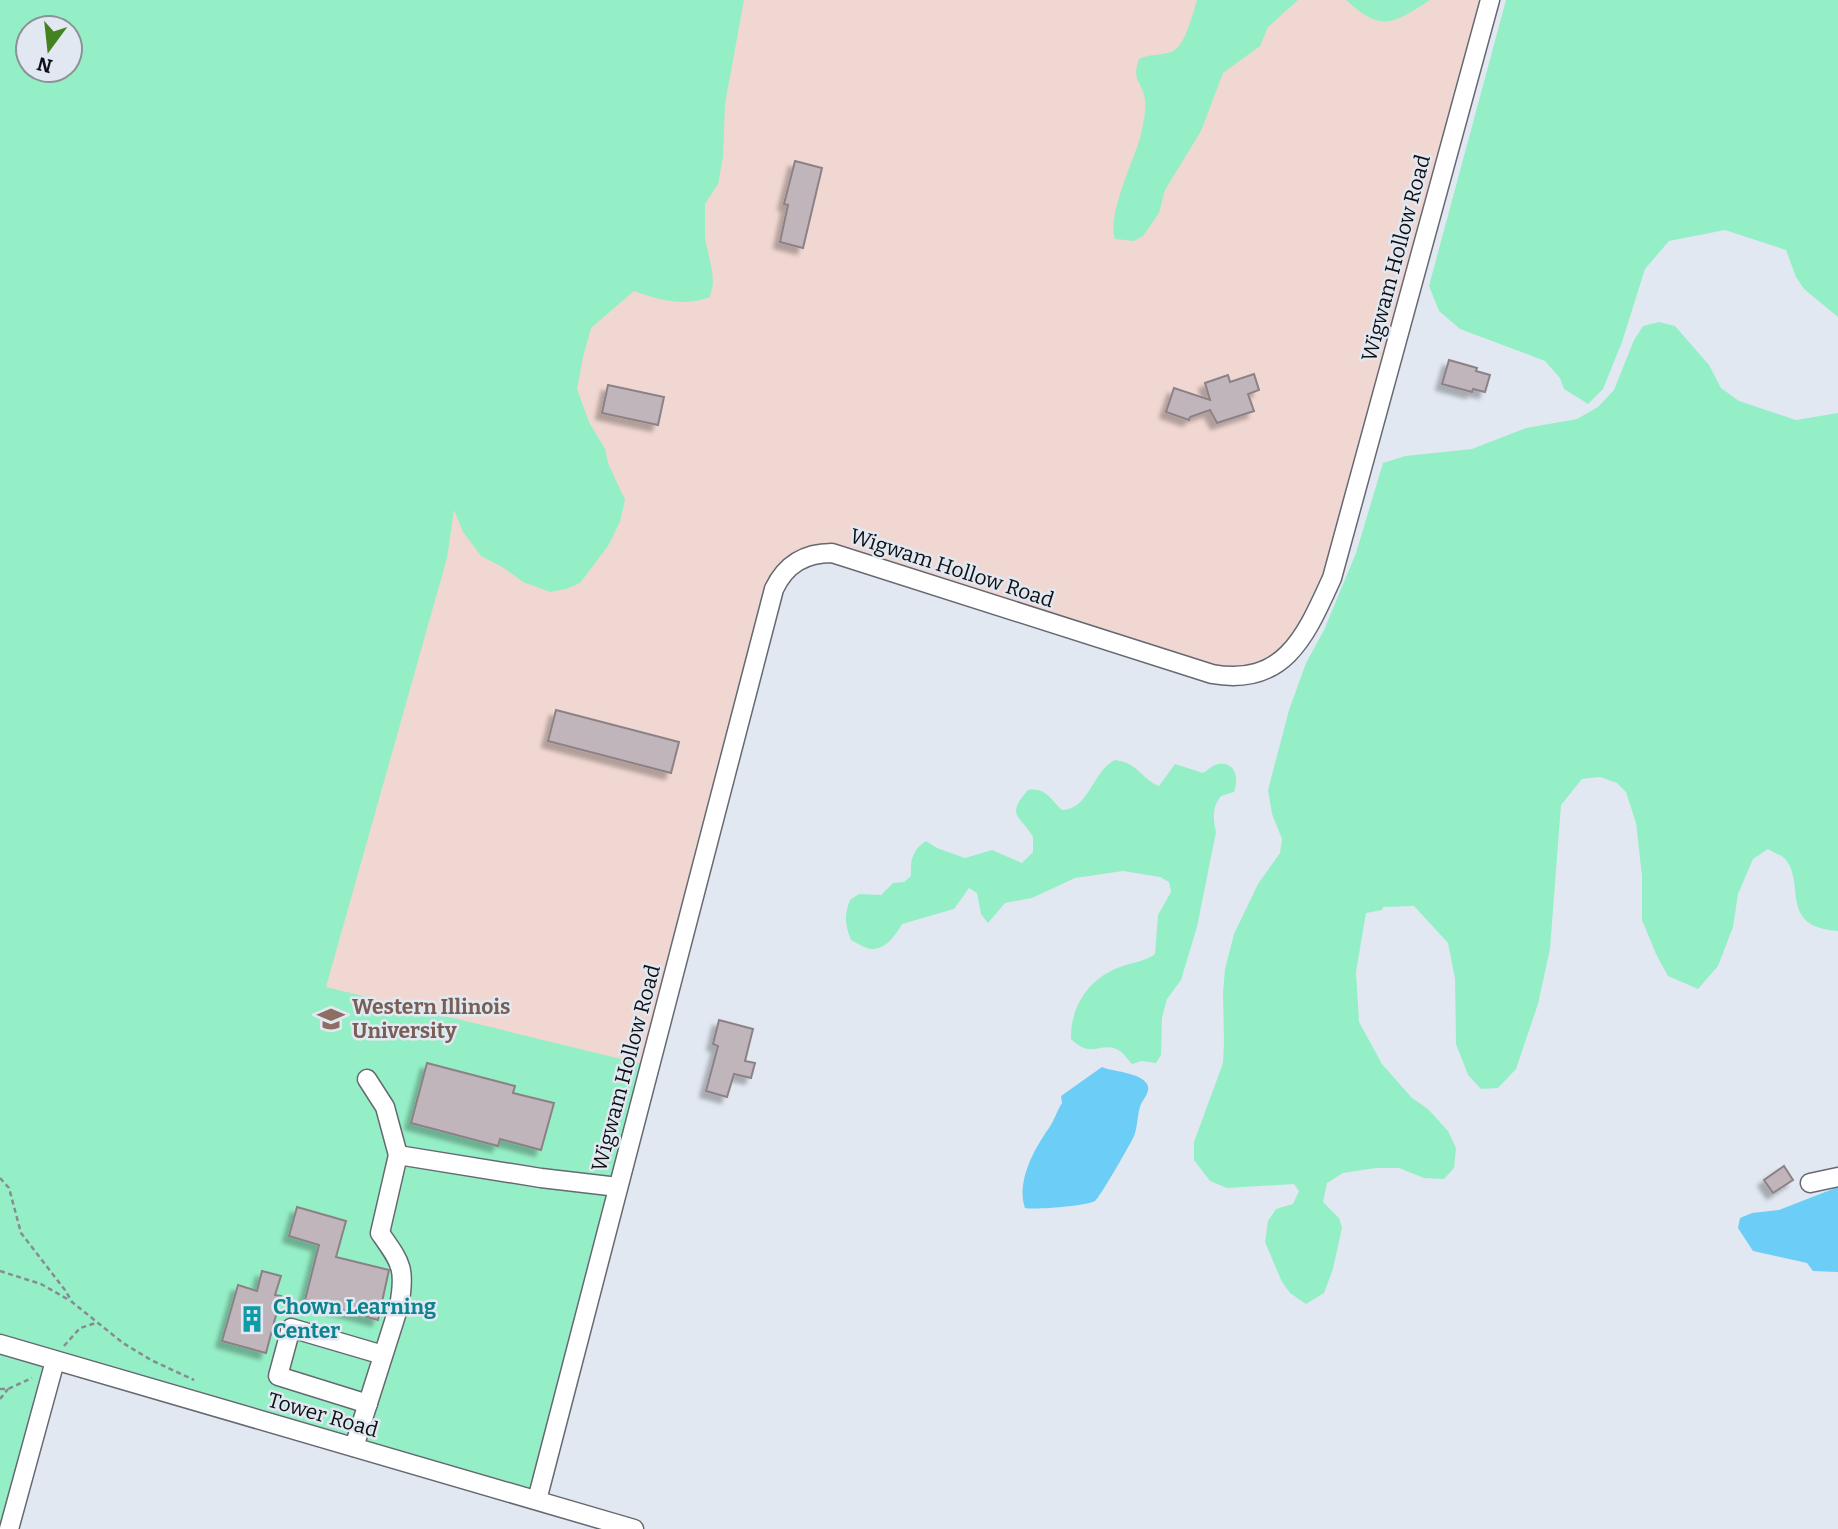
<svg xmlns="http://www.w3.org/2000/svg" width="1838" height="1529" font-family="Bitter,serif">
<defs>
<filter id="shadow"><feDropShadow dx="-6" dy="6" stdDeviation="2" flood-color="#0004"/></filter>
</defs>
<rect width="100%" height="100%" fill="#e2e8f1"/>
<path fill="#f1d7d1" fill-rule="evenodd" d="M0,0H1489L1332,578L1286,658L1243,676L832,553L787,568L537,1500L55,1361L0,1529ZM28,28H70V70H28Z"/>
<g fill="#95efc6" fill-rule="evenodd">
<path d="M0,0H744L725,104L723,157L718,184L705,204V238L712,270L713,284L710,297C684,307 659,300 634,291L591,328L583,357L577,389L589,422L605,449L608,463L625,500L620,522L608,546L580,583L566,589L550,592L523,582L504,568L481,556L463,532L454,510L447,558L326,987L650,1066L537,1500L55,1361L9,1529H0ZM28,28H70V70H28Z"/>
<path d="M1197,0H1298L1268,27L1260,46L1223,73L1201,131L1165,190L1159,213L1143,236L1134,241L1115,239C1107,215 1133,162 1140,138C1143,127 1146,112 1145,100C1142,80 1131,82 1139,59C1150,53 1163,56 1173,51C1185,45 1193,13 1197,0Z"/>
<path d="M1346,0H1430C1393,24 1382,33 1346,0Z"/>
<polygon points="1506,0 1838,0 1838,317 1804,289 1796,277 1786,250 1725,230 1669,241 1645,269 1622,342 1603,389 1588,404 1564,389 1560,378 1545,361 1460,329 1439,311 1429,286"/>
<path d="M1659,322L1675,326L1709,365L1721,388L1739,401L1796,420L1838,413V931C1776,927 1808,880 1783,857C1779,854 1772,852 1768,849L1753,859L1738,894L1733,927L1718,966L1698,989L1668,976L1656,954L1642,920V876L1636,823L1626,792L1617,783L1600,777L1582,779L1561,805L1550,949L1538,1004L1516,1069L1498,1088L1481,1089L1468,1075L1456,1044L1455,979L1448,943L1414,906L1383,907L1382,910L1366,913L1356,972L1359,1022L1382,1064L1412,1098L1428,1109L1448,1131L1456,1148L1454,1168L1444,1179L1424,1178L1399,1168H1376L1343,1173L1327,1183L1323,1202L1339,1218L1342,1228L1333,1269L1324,1293L1306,1304L1290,1293L1282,1282L1265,1242L1268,1221L1276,1209L1293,1204L1299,1191L1294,1184L1227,1188L1210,1181L1194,1160V1142L1223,1063L1224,1042L1223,993L1225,969L1234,934L1258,884L1280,853L1282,839L1272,814L1268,790L1289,710L1306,663L1324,630L1356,553L1383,463L1405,456L1472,449L1526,428L1577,419L1598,407L1614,390L1634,340L1643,326Z"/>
<path d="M1115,760C1139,763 1141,779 1159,786L1175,764L1203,773C1207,771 1212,765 1218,764C1236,761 1239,779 1234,792L1221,796C1212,807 1213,819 1216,832L1197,927L1181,980L1167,999L1162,1018L1161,1055L1156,1063L1142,1061L1132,1064C1128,1060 1124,1054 1120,1051C1101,1039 1093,1061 1071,1039C1070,1007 1089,978 1120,967C1133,962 1144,962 1155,954L1158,915L1171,892L1169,882L1160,877L1123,871L1075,878L1032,898L1005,903L988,923L981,914L977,893L969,888L954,909L902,924C897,933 886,950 872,949C866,949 857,943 851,940C845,925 844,915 850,900L859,894L881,895L893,883L904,882L911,876C910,861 912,850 926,841L937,848L965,858L992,850L1022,863L1033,852V837C1020,815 1005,816 1028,790C1046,787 1051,800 1062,810C1090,809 1092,771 1115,760Z"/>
</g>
<g fill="#6ccdf6">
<path d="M1102,1067C1113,1072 1140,1072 1147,1084C1151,1091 1144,1098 1141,1104C1137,1114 1138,1126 1134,1136C1131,1143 1099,1199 1095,1201C1086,1206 1035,1210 1025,1208C1016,1182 1034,1149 1049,1128C1054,1121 1057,1111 1062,1103L1061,1096Z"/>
<polygon points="1838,1187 1838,1272 1813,1271 1807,1263 1753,1251 1738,1228 1740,1218 1752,1213 1779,1210"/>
</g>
<g fill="#c0b5ba" stroke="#8b8186" stroke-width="2" filter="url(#shadow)">
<polygon points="795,161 822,168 803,248 780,242 788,205 784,204"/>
<polygon points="1449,360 1477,368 1476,371 1490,375 1485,392 1473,389 1472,392 1442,384"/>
<polygon points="1254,374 1259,390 1248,394 1254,411 1217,423 1210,410 1190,417 1189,420 1166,412 1174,388 1210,400 1205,383 1228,375 1230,382"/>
<polygon points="608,385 664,397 658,425 602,413"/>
<polygon points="556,710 679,742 671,773 548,741"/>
<polygon points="719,1020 753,1029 745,1061 755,1063 751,1078 734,1074 727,1097 706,1091 718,1046 713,1044"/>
<polygon points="427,1063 515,1086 513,1093 554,1103 541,1150 500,1139 498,1146 411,1123"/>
<polygon points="1784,1166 1793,1180 1773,1193 1764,1180"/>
<polygon points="297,1207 346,1221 336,1257 389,1270 378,1320 305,1300 319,1245 289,1236"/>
<polygon points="262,1271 281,1276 275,1295 281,1296 266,1353 222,1341 238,1285 257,1291"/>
</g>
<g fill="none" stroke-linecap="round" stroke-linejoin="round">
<defs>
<g id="minor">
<polyline points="367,1079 385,1107 398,1155"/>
<polyline points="1810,1183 1838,1177"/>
<polyline points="0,1344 634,1529"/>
<polyline points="368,1404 278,1376 291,1328 383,1355"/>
<path d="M354,1447L399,1306C406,1268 401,1263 380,1233L398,1155L541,1178L618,1187"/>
<path d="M537,1500L774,589C786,564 805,553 832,553L1212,674C1285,687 1306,635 1332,578L1490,0"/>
<polyline points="9,1529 55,1361"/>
</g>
</defs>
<use href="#minor" stroke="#656972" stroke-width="21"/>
<g stroke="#878c92" stroke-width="2.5" stroke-dasharray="5 3.5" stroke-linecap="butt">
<polyline points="0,1178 9,1188 21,1233 65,1290 72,1302 123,1343 151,1360 194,1380"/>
<polyline points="0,1271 41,1284 69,1300"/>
<polyline points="64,1346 80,1328 96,1323"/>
<polyline points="0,1389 8,1389 32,1378"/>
<polyline points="0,1399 8,1389"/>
</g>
<use href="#minor" stroke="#fff" stroke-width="18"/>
</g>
<defs>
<symbol id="university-bare" viewBox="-9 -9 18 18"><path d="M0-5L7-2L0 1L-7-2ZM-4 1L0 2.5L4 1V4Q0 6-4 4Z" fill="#8d6e63" stroke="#e2e8f1" stroke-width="2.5" paint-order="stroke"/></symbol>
<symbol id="building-bare" viewBox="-9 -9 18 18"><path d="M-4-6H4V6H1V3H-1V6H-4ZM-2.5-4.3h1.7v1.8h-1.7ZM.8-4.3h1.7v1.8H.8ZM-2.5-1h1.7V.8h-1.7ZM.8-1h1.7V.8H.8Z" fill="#0f9aa8" stroke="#e2e8f1" stroke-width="2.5" paint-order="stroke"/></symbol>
</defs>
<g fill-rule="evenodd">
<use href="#university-bare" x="312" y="1000" width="38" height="38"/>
<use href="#building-bare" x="233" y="1300" width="38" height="38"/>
</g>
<g text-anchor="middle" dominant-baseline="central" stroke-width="5" stroke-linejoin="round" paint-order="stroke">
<g font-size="21" fill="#0e1013" stroke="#e2e8f1">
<text transform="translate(1396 258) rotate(-75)">Wigwam Hollow Road</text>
<text transform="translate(952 568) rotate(18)">Wigwam Hollow Road</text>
<text transform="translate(626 1068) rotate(-75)">Wigwam Hollow Road</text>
<text transform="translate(323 1415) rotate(16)">Tower Road</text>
</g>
<g font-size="21" font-weight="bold" fill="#785e54" stroke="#e2e8f1" text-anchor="start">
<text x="352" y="1007">Western Illinois<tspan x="352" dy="24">University</tspan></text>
</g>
<g font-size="21" font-weight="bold" fill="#0d838f" stroke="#e2e8f1" text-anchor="start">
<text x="273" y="1307">Chown Learning<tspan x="273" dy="24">Center</tspan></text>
</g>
</g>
<g transform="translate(49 49) rotate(195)"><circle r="33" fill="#e2e8f1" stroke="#8d9298" stroke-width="2"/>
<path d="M0-5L12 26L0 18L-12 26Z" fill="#44811f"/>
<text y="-10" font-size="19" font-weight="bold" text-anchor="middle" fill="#0e1013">N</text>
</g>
</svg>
